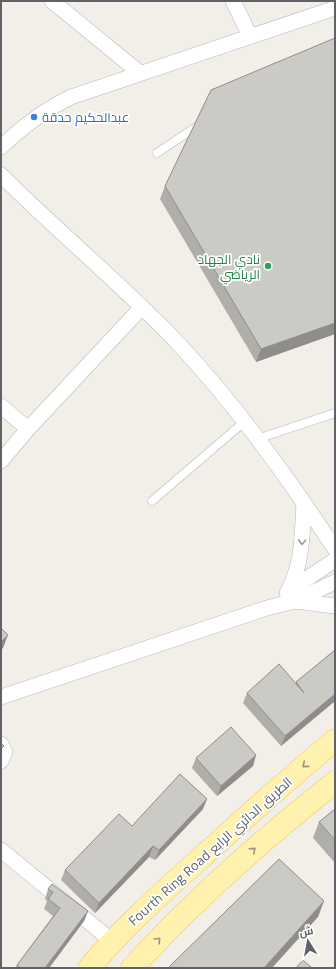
<svg xmlns="http://www.w3.org/2000/svg" width="336" height="969" font-family="'Open Sans',Cairo,sans-serif">
<rect width="100%" height="100%" fill="#f1efe8"/>
<g fill="none" stroke-linecap="round" stroke-linejoin="round">
<defs>
<g id="service">
<polyline points="157,153 199,125"/>
<polyline points="257,439 335,413"/>
<polyline points="152,501 244,422"/>
</g>
<g id="minor">
<polyline points="52,1 140,73"/>
<polyline points="233,1 250,36"/>
<path d="M1,147C23,126 44,110 71,97L335,8"/>
<path d="M1,175C57,231 118,281 173,338C234,402 286,475 335,549"/>
<polyline points="1,406 28,429"/>
<polyline points="1,461 28,429 142,307"/>
<polyline points="290,590 335,560"/>
<path d="M287,593C303,565 302,534 304,503"/>
<polyline points="296,601 335,606"/>
<polyline points="1,697 267,608 295,601 335,582"/>
<polyline points="1,744 5,752 1,761"/>
<polyline points="1,850 112,941"/>
</g>
<g id="primary">
<path d="M89,968C120,931 155,899 191,867C238,824 286,781 335,740"/>
<path d="M132,968C194,900 263,839 335,782"/>
</g>
</defs>
<use href="#service" stroke="#b5b8bc" stroke-width="9"/>
<use href="#minor" stroke="#b5b8bc" stroke-width="16"/>
<use href="#primary" stroke="#f2c960" stroke-width="23"/>
<use href="#service" stroke="#fff" stroke-width="8"/>
<use href="#minor" stroke="#fff" stroke-width="15"/>
<use href="#primary" stroke="#fff2af" stroke-width="22"/>
</g>
<g fill="#afaea9">
<polygon points="335,38 335,334 256,362 160,199 165,186"/>
<polygon points="335,650 335,701 281,746 243,703 247,693 296,683 296,682"/>
<polygon points="256,755 253,766 217,796 192,768 196,758"/>
<polygon points="203,809 155,860 149,857 95,913 61,880 65,870 132,826"/>
<polygon points="335,809 335,863 313,838 319,822"/>
<polygon points="48,889 88,911 84,921 49,968 15,968 17,965 53,916 44,909 47,901 45,899"/>
</g>
<g fill="#8f8d8a">
<polygon points="335,323 335,334 256,362 261,349"/>
<polygon points="8,635 3,648 1,650 1,642"/>
<polygon points="335,694 335,701 281,746 285,736"/>
<polygon points="256,755 253,766 217,796 221,786"/>
<polygon points="207,799 203,809 155,860 159,850"/>
<polygon points="153,846 149,857 95,913 99,903"/>
<polygon points="324,901 318,917 272,968 264,968"/>
<polygon points="88,911 84,921 49,968 45,968"/>
</g>
<g fill="#cccac5" stroke="#8f8d8a">
<polygon points="335,38 335,323 261,349 165,186 211,90"/>
<polygon points="1,628 8,635 1,642"/>
<polygon points="335,650 335,694 285,736 247,693 279,664 304,693 296,682"/>
<polygon points="231,727 256,755 221,786 196,758"/>
<polygon points="1,743 4,746 1,749"/>
<polygon points="180,774 207,799 159,850 153,846 99,903 65,870 119,814 132,826"/>
<polygon points="335,809 335,840 319,822"/>
<polygon points="279,859 324,901 264,968 168,968"/>
<polygon points="52,884 88,911 45,968 21,968 17,965 60,908 48,899 53,892 48,889"/>
<polygon points="303,960 312,968 296,968"/>
</g>
<defs><path id="oneway-chevron" d="M-2-3.5L2.5 0L-2 3.5" fill="none" stroke-width="1.6" stroke-linecap="round" stroke-linejoin="round"/></defs>
<use stroke="#979a9d" href="#oneway-chevron" transform="translate(302 542) rotate(93)"/>
<g stroke="#979581">
<use href="#oneway-chevron" transform="translate(305 765) rotate(140)"/>
<use href="#oneway-chevron" transform="translate(253 850) rotate(-42)"/>
<use href="#oneway-chevron" transform="translate(158 940) rotate(-46)"/>
</g>
<circle fill="#3f7fe0" stroke="#fff" stroke-width="1.5" cx="34" cy="117" r="4"/>
<circle fill="#2e9e5b" stroke="#fff" stroke-width="1.5" cx="268" cy="266" r="4"/>
<g text-anchor="middle" dominant-baseline="central" stroke-width="3.5" stroke-linejoin="round" paint-order="stroke">
<g font-size="13" fill="#366cbe" stroke="#fff" text-anchor="start">
<text x="42" y="117">عبدالحكيم حدقة</text>
</g>
<g font-size="13" fill="#27864d" stroke="#fff" text-anchor="end">
<text x="260" y="259">نادي الجهاد<tspan x="260" dy="15">الرياضي</tspan></text>
</g>
<g font-size="13" fill="#5f6368" stroke="#fff">
<text transform="translate(210 851) rotate(-42)">Fourth Ring Road الطريق الدائري الرابع</text>
</g>
</g>
<rect width="336" height="969" fill="none" stroke="#5f6368" stroke-width="4"/>
<g transform="translate(308 941) rotate(349)" stroke="#ffffff" stroke-width="3" paint-order="stroke">
<path d="M0-3L7 15L0 10L-7 15Z" fill="#5f6368"/>
<text y="-6" font-size="11" font-weight="bold" text-anchor="middle" fill="#5f6368">ش</text>
</g>
</svg>
